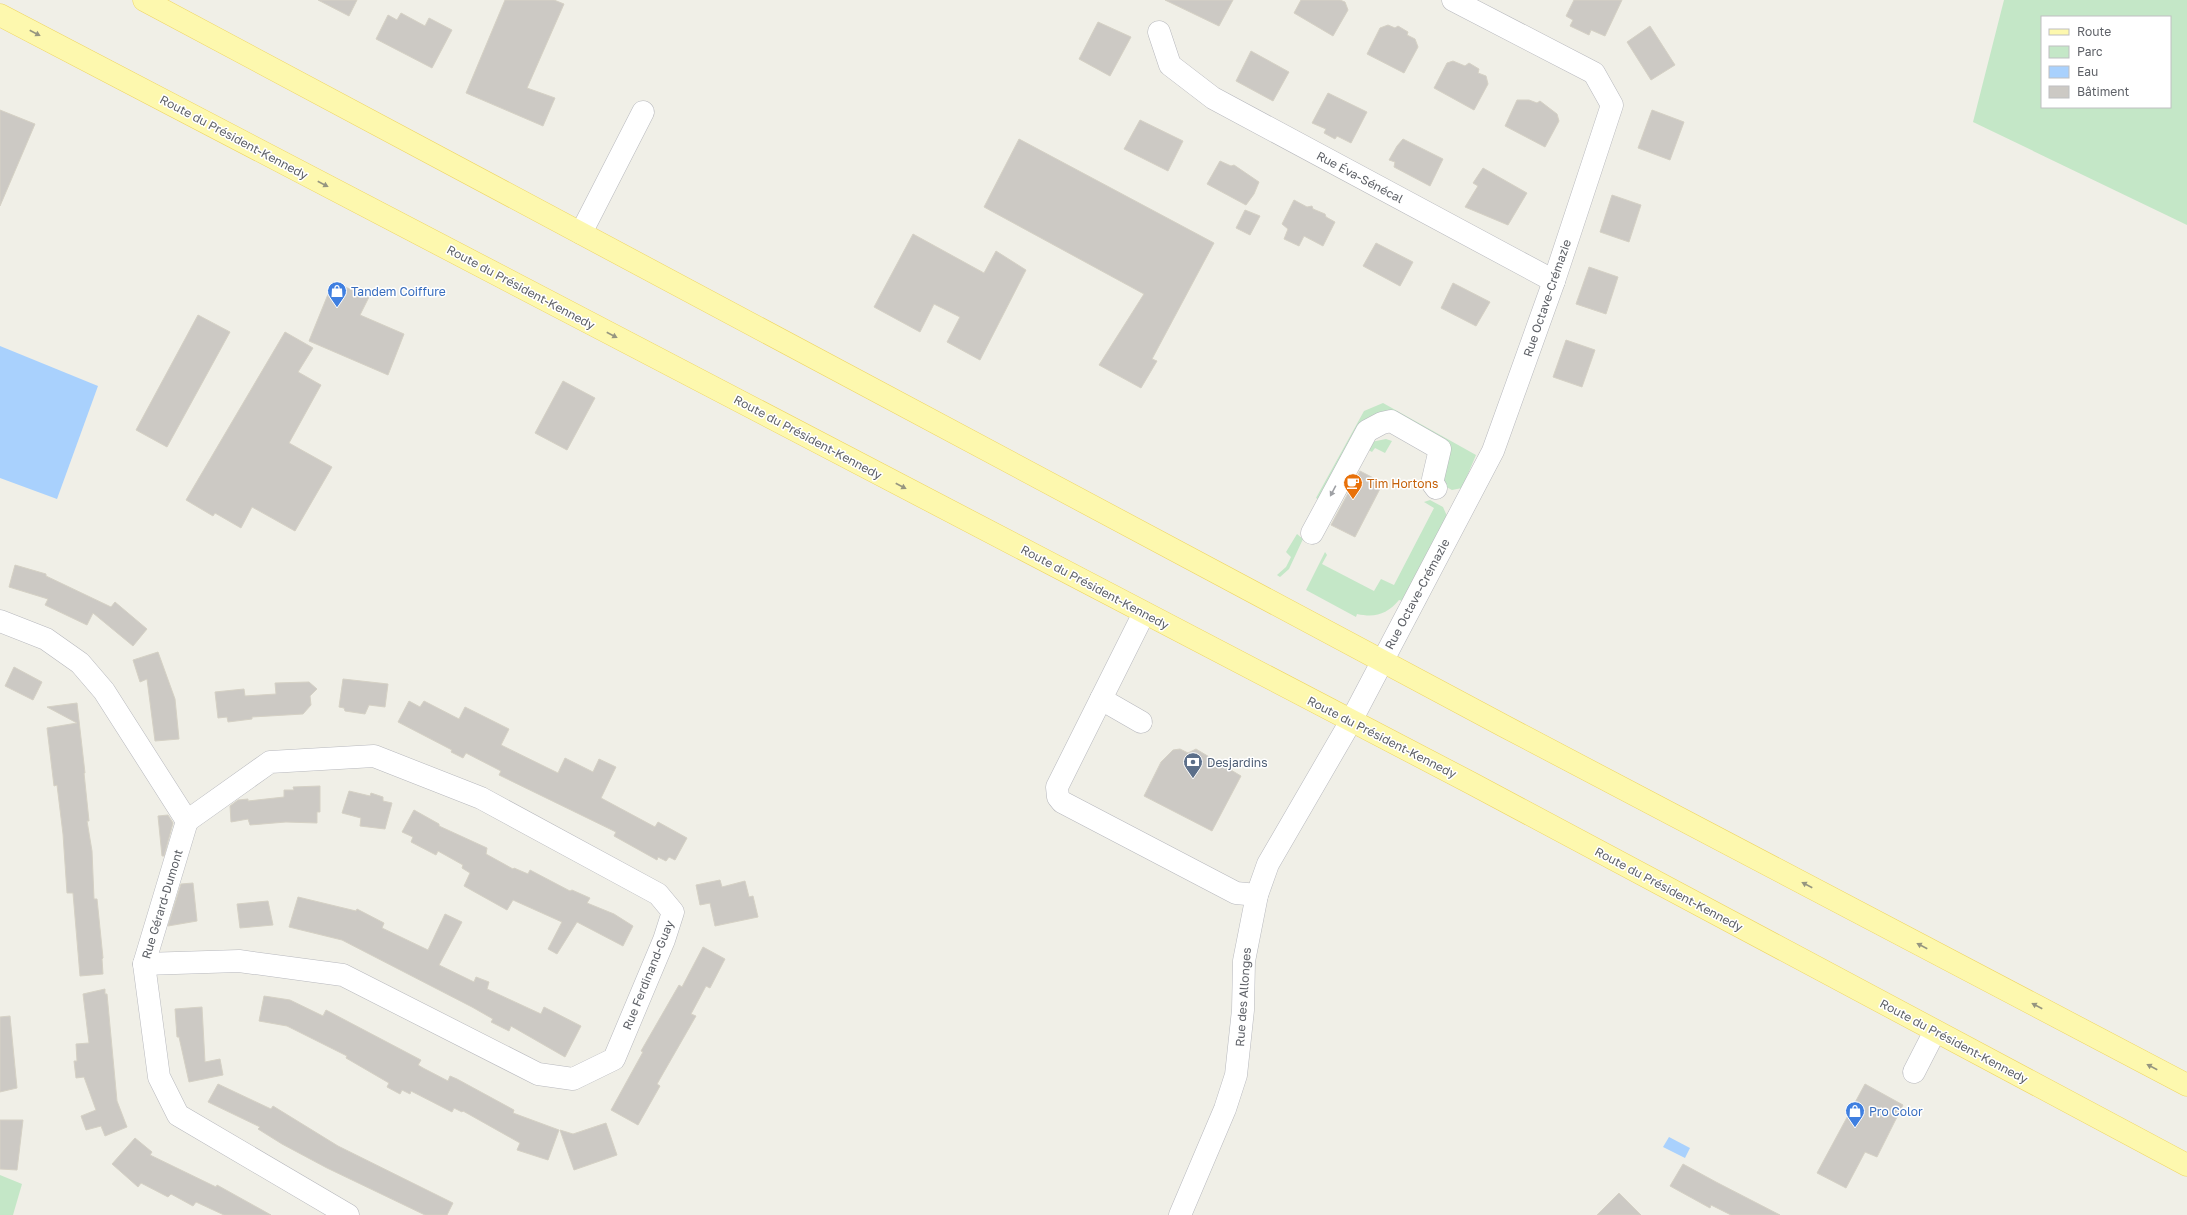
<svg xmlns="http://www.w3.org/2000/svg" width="2187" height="1215" font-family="'Golos Text',sans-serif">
<rect width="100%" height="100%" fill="#f0efe7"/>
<g fill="#c4e7c7" fill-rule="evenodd">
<path d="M2004,0H2187V225L1973,122ZM2042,17H2170V107H2042Z"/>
<polygon points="1383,403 1476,455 1462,488 1452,490 1439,483 1443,454 1393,417 1318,499 1316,498 1364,411"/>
<polygon points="1386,439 1392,441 1385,453 1375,448 1372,452 1365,448 1371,442"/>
<path d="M1430,500L1443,507L1447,516L1403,601L1399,600C1387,614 1376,618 1357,614L1356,617L1306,590L1325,552L1327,555L1322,564L1374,591L1381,579L1394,585L1434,508L1424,502Z"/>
<polygon points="1297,534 1303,539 1289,569 1280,577 1277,575 1286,567 1291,557 1286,552"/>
<polygon points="0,1175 22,1184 13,1215 0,1215"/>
</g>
<g fill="#a9d1fd">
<polygon points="0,346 98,386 57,499 0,478"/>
<polygon points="1669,1137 1690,1148 1685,1158 1663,1147"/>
</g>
<g fill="#ccc9c4" stroke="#d5d1c5">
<polygon points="318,0 357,0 349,16"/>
<polygon points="505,0 554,0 564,4 527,88 555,98 543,126 466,93"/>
<polygon points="1165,0 1233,0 1219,26"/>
<polygon points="1301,0 1340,0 1345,2 1348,10 1333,36 1294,13"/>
<polygon points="1574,0 1622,0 1605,36 1591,30 1589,35 1570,26 1573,20 1566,16"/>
<polygon points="401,13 425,26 429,18 452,30 432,68 376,39 388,15 397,20"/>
<polygon points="1098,22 1131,37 1110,76 1079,59"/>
<polygon points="1388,25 1395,28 1398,26 1408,32 1407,35 1415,39 1418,47 1404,73 1367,54 1380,28"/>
<polygon points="1650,26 1675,65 1651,80 1627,42"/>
<polygon points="1251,51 1289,72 1273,101 1236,81"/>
<polygon points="1453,61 1465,66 1469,63 1479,69 1478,73 1486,76 1488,84 1474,110 1434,88 1447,63"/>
<polygon points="1328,93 1367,112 1351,143 1337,136 1335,139 1324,133 1326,129 1312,123"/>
<polygon points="1517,100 1529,100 1537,103 1540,101 1557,114 1559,121 1545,147 1505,126"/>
<polygon points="0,110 35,124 0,206"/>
<polygon points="1652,110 1684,122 1670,160 1638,148"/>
<polygon points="1140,120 1183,141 1168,171 1124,149"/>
<polygon points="1019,139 1214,243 1152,359 1157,361 1141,388 1099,365 1144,294 984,207"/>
<polygon points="1403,139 1443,159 1430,186 1394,167 1395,162 1389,160 1397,146"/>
<polygon points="1220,161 1231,166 1234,165 1259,182 1254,194 1246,205 1207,184"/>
<polygon points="1483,168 1527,193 1508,225 1465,207 1478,186 1473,183"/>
<polygon points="1612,195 1641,205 1629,242 1600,232"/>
<polygon points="1294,200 1307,207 1312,206 1313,209 1325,214 1326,217 1335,222 1323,246 1304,236 1299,246 1284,239 1288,229 1282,224"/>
<polygon points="1245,210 1260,216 1250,235 1236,228"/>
<polygon points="913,234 984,273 996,251 1026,270 980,360 947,342 960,317 934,304 920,332 874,307"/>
<polygon points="1376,243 1413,262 1400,286 1363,266"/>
<polygon points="1589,267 1618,277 1606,314 1576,304"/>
<polygon points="333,282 369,297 360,315 404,334 388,375 309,341"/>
<polygon points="1453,283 1490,302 1476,326 1441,308"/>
<polygon points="198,315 230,332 167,447 136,430"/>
<polygon points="285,332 313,348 298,372 321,385 289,443 332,467 295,531 252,507 241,528 215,513 213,516 186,500"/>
<polygon points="1566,340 1595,350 1582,387 1553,377"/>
<polygon points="563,381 595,398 567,450 535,433"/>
<polygon points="1360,471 1383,483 1355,537 1331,525"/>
<polygon points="15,565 46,574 46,576 111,607 115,602 147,629 133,646 93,613 87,625 45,605 48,599 9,587"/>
<polygon points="158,652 175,699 179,739 155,741 147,679 140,682 133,660"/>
<polygon points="14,667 42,682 33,700 5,686"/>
<polygon points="343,679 388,684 385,707 369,705 365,714 345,711 344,708 339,707"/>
<polygon points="309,682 317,689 310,696 311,705 303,714 252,717 252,719 228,722 227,717 218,718 215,692 244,689 245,696 276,694 275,683"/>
<polygon points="409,701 420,707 424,701 459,719 465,707 509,729 501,745 558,773 565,758 593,772 599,759 616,767 601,798 655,827 658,822 687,838 675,860 669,857 666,861 658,857 657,860 614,836 616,832 499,775 501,771 466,753 463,758 451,752 452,750 398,722"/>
<polygon points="77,703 85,773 84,773 89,821 87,821 92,851 94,899 97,899 103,958 102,959 103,974 80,976 73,893 67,893 63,834 57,785 54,786 47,728 77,723 47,707"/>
<polygon points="1180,749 1188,753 1196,749 1241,776 1212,831 1144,796 1161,762 1173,750"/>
<polygon points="320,786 320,812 317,812 317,823 286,822 250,825 248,819 231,822 230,806 238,800 248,799 248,801 284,797 284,790 294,790 293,787"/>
<polygon points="349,791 370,796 371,793 383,797 383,801 392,803 385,829 360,826 361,818 342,813"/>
<polygon points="414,810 439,824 439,826 487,848 486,854 513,869 514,868 528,874 530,870 570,891 572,890 590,898 587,903 614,914 633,926 623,946 577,922 557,954 548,949 562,922 513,900 507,910 464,886 470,873 462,868 463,865 438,851 436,855 411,842 413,837 402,832"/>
<polygon points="168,815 173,823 164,856 162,856 158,816"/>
<polygon points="720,880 722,887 745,881 749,897 753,896 758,917 715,926 710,903 700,905 696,885"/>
<polygon points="193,883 197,921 168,926 181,884"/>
<polygon points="298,897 356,911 357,909 384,923 382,928 428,950 445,914 462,922 439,965 474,982 476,977 489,982 487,989 541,1014 544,1007 581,1026 565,1057 511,1026 509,1031 491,1022 493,1019 472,1007 342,940 289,927"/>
<polygon points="268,901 273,925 240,928 237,904"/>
<polygon points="703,947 725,959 710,988 706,986 691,1014 696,1016 657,1084 660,1086 638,1125 611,1110 643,1052 641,1051 679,985 682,987"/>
<polygon points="105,989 105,994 107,994 117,1101 127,1127 105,1136 101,1126 86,1130 81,1116 96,1110 84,1077 76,1078 74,1061 77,1061 76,1044 89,1043 83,994"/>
<polygon points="264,996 290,1000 323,1016 326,1010 421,1060 418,1065 423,1068 448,1081 450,1076 457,1079 514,1110 513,1113 559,1130 548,1160 517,1150 520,1143 463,1111 462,1112 454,1108 452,1112 411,1091 410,1094 402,1090 400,1094 387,1087 389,1083 346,1058 347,1056 287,1026 259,1021"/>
<polygon points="202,1007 205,1062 220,1059 223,1075 189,1082 179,1037 177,1037 175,1009"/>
<polygon points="10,1016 17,1088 0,1092 0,1017"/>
<polygon points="218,1084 271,1109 273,1106 338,1146 453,1203 447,1215 425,1215 327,1168 282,1144 258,1129 260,1127 208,1102"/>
<polygon points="1865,1084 1903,1105 1877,1157 1865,1152 1846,1188 1817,1173"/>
<polygon points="0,1120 23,1120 17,1170 0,1169"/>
<polygon points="606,1123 617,1155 574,1170 560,1130 573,1134"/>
<polygon points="135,1138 152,1152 150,1155 216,1187 217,1185 271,1215 224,1215 196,1202 193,1206 171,1194 168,1197 141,1183 138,1187 112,1164"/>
<polygon points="1683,1164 1716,1182 1780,1215 1731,1215 1711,1205 1710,1208 1670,1186"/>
<polygon points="1619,1193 1641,1215 1597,1215"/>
</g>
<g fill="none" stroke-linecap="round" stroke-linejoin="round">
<defs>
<g id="minor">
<polyline points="1159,32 1170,65 1213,98 1554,281"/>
<polyline points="581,233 643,112"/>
<polyline points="1312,533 1367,431 1382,423 1391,421 1440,449 1433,479 1433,484 1436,488"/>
<polyline points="1144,613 1057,787 1058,797 1062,802 1236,893 1257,895"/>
<polyline points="0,621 46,639 80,663 104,691 187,821 144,964 159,1077 178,1115 348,1215"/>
<polyline points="1101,699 1141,722"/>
<polyline points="144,964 239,961 343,975 538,1074 573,1079 614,1059 664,940 673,912 658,894 481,798 374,756 270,762 187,821"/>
<polyline points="1914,1072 1935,1031"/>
<polyline points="1180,1215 1225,1109 1236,1075 1243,1010 1244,961 1257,895 1268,864 1351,721 1493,451 1554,281 1612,105 1594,73 1453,0"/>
</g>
<g id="major">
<polyline points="144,0 1504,726 2187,1085"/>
<polyline points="0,15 1471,783 2187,1165"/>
</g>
</defs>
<use href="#minor" stroke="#b7b8bd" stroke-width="23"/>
<use href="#major" stroke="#efd561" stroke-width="23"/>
<use href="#minor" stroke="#fff" stroke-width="22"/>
<use href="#major" stroke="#fdf8ae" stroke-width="22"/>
</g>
<defs><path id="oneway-solid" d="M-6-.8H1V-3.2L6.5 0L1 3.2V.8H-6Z"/></defs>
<g fill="#969680">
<use href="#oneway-solid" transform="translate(35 33) rotate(28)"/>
<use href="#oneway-solid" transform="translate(323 184) rotate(28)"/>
<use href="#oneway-solid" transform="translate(612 335) rotate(28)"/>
<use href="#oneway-solid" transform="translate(901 486) rotate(28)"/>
<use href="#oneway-solid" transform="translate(1807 885) rotate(-152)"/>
<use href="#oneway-solid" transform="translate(1922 946) rotate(-152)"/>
<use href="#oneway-solid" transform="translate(2037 1006) rotate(-152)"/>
<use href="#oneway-solid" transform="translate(2152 1067) rotate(-152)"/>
</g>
<use fill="#9ea0a4" href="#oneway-solid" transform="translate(1333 491) rotate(118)"/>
<defs>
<symbol id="shop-pin" viewBox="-11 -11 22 30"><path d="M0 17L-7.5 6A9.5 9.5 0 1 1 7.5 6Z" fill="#3f7fe0" stroke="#fff"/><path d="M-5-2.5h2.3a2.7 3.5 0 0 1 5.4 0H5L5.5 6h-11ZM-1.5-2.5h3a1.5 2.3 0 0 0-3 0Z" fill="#fff"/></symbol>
<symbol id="cafe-pin" viewBox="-11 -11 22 30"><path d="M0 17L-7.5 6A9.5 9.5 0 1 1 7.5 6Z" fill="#e8710a" stroke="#fff"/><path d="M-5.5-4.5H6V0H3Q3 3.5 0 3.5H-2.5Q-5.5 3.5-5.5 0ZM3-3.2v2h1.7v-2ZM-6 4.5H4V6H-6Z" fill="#fff"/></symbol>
<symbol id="bank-pin" viewBox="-11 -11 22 30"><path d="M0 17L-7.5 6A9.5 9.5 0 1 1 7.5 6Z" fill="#5c6f8a" stroke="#fff"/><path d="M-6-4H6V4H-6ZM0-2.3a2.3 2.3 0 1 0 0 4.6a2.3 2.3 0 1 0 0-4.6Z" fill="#fff"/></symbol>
</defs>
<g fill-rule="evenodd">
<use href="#shop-pin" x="326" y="280" width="22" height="30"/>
<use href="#cafe-pin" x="1342" y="472" width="22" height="30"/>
<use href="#bank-pin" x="1182" y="751" width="22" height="30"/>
<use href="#shop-pin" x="1844" y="1100" width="22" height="30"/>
</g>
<g text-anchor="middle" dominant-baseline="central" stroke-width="3" stroke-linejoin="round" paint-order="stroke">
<g font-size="12" fill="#5e6167" stroke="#fff">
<text transform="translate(234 137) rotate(28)">Route du Président-Kennedy</text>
<text transform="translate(1360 177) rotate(28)">Rue Éva-Sénécal</text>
<text transform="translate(521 287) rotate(28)">Route du Président-Kennedy</text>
<text transform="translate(1547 298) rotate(-71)">Rue Octave-Crémazie</text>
<text transform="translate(808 437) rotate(28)">Route du Président-Kennedy</text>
<text transform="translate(1095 587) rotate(28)">Route du Président-Kennedy</text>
<text transform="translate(1417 594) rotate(-62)">Rue Octave-Crémazie</text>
<text transform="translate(1382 737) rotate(27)">Route du Président-Kennedy</text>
<text transform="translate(1669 889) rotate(28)">Route du Président-Kennedy</text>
<text transform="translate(162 904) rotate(-73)">Rue Gérard-Dumont</text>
<text transform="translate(648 975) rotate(-68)">Rue Ferdinand-Guay</text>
<text transform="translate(1243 997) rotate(-86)">Rue des Allonges</text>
<text transform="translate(1954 1041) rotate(28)">Route du Président-Kennedy</text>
</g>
<g font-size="12" fill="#366cbe" stroke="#fff" text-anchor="start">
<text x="351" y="291">Tandem Coiffure</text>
<text x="1869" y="1111">Pro Color</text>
</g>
<g font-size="12" fill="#c56008" stroke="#fff" text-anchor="start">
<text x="1367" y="483">Tim Hortons</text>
</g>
<g font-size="12" fill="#4e5e75" stroke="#fff" text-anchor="start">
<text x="1207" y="762">Desjardins</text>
</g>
</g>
<rect x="2041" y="16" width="130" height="92" fill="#ffffff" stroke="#bfc0c2"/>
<rect x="2049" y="29" width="20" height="6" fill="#fdf8ae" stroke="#bfc0c2"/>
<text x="2077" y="36" font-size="12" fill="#5e6167">Route</text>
<rect x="2049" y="46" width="20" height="12" fill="#c4e7c7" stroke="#bfc0c2"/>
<text x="2077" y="56" font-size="12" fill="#5e6167">Parc</text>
<rect x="2049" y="66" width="20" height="12" fill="#a9d1fd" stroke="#bfc0c2"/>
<text x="2077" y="76" font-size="12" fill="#5e6167">Eau</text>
<rect x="2049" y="86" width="20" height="12" fill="#ccc9c4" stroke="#bfc0c2"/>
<text x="2077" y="96" font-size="12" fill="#5e6167">Bâtiment</text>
</svg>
